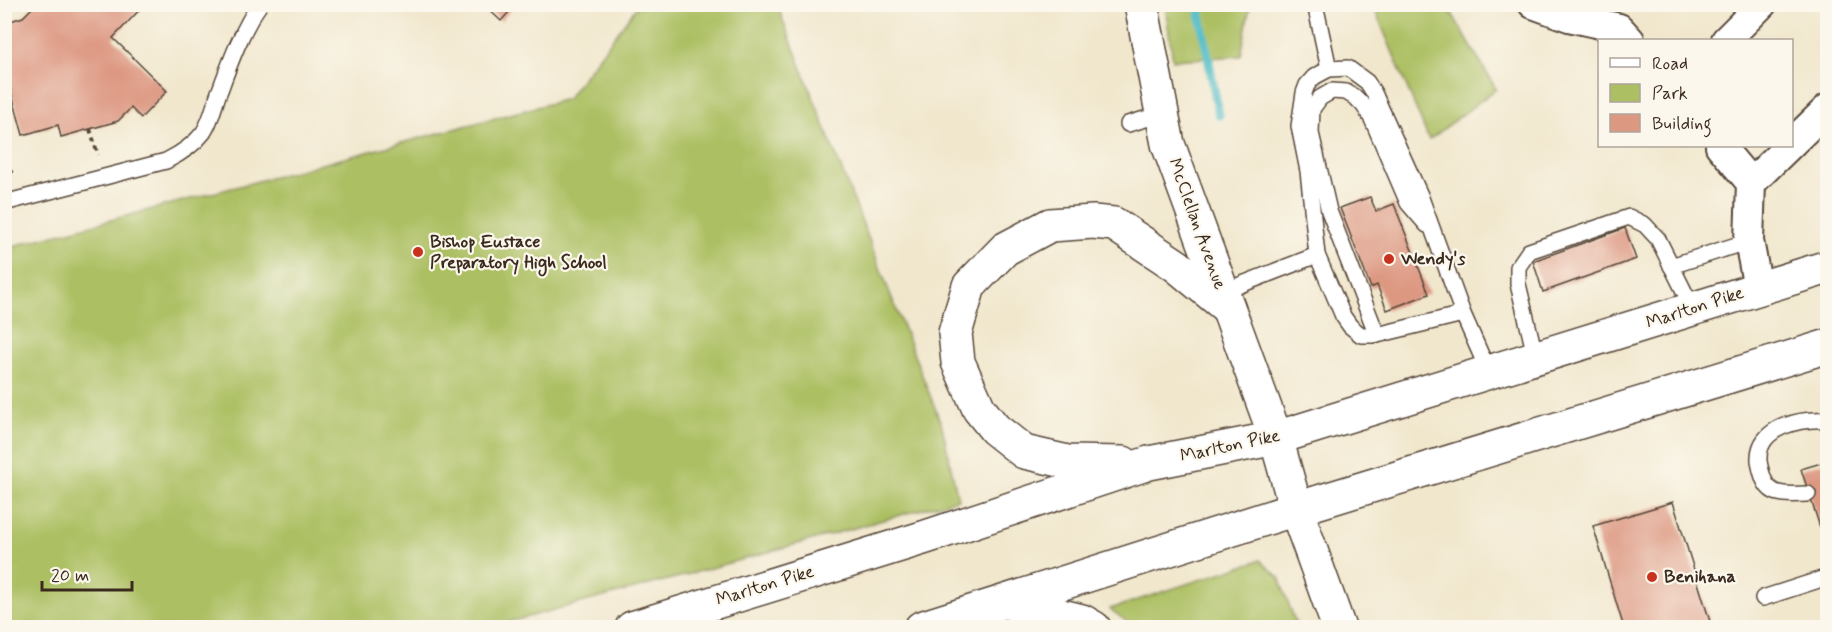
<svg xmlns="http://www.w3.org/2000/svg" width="1832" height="632" font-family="Mynerve,sans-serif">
<rect width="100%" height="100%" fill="#fbf7ec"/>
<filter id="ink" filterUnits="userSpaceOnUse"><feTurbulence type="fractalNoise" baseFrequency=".0167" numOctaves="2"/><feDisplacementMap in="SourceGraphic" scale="12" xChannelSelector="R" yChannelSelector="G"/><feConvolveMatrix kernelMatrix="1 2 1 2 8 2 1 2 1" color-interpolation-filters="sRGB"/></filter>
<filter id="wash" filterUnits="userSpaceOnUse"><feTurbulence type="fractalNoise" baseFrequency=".008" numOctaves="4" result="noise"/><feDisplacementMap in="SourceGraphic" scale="24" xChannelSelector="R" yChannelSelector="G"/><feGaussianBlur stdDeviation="1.35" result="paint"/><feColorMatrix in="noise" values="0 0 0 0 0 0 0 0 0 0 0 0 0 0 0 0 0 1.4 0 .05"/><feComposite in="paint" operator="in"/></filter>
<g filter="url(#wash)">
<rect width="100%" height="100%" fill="#f1e7cd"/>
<g fill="#acbf62" stroke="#747440" stroke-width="1.5">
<polygon points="638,5 777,5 942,426 958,499 683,576 490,627 5,627 5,248 567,99"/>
<polygon points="1165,5 1250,5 1241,56 1173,60"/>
<polygon points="1373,5 1447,5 1496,89 1429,140"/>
<polygon points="1260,560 1279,577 1297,627 1134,627 1110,609"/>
</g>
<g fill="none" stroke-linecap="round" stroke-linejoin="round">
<polyline stroke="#4ebcc6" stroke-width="9" points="1198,4 1219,115"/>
</g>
<g id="blocks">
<g fill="#dd9882">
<polygon points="36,4 145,4 113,38 167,91 141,118 131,108 118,121 61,137 58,125 23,135 4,65 4,23 23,17"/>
<polygon points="483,4 516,4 501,21"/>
<polygon points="1370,197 1376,211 1394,204 1429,294 1387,310 1377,285 1371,288 1340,208"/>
<polygon points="1625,228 1636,259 1543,292 1533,261"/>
<polygon points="1828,461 1828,525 1820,527 1801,469"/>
<polygon points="1673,502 1712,628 1624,628 1593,526"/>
</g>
</g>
</g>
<g filter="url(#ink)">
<use href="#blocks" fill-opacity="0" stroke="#564638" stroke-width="1.5"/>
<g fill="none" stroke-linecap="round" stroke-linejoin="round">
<defs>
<g id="lane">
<polyline points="1315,4 1329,69"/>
<polyline points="1128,124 1162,114"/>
<path d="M4,203L166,161C180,154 193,146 203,133C212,120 214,104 220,90C230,63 243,27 260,4"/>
<polyline points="1671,266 1749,241"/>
<polyline points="1222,292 1317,255"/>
<polyline points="1463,314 1377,335 1361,335 1350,326 1343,316 1317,255 1308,171 1299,126 1304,93 1307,85 1314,77 1329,69 1348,68 1367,82 1374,93 1420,195 1463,314 1489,373"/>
<polyline points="1377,335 1329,211 1311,133 1312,109 1320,98 1332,91 1346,92 1356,98 1364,106 1372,119 1408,203 1427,225"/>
<polyline points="1536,359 1518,284 1518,267 1529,251 1629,217 1645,225 1658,239 1693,309"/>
<path d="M1808,494C1797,494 1786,496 1775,492C1768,489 1764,481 1762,474C1761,470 1759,464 1759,460C1757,426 1802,418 1828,420"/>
<polyline points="1763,598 1828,577"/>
</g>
<g id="street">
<polyline points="1533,4 1569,17 1619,28 1630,40"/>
<polyline points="1726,40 1762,4"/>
<polyline points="1792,143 1828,108"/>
<polyline points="1720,146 1751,183 1749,241 1758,288"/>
<polyline points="1751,183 1789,146"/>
</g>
<polyline id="secondary" points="1141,4 1168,144 1276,438 1296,509 1339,628"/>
<g id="highway">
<polyline points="1123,463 1068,462 1024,452 995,429 979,409 958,362 955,333 969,286 1005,249 1050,225 1093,222 1114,224 1177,266 1228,308"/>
<polyline points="1005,602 1082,621 1094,628"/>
<polyline points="632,628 926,537 1149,463 1276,438 1828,267"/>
<polyline points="921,628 1296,509 1828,346"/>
</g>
</defs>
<use href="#lane" stroke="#564638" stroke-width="18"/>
<use href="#street" stroke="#564638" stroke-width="32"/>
<use href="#secondary" stroke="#564638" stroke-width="36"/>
<use href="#highway" stroke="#564638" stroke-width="36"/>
<g stroke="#564638" stroke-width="4" stroke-dasharray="4.5 4.5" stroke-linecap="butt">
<polyline points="90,129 98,155"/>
<polyline points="4,163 15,177"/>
</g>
<use href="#lane" stroke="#fff" stroke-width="15"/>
<use href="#street" stroke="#fff" stroke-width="28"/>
<use href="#secondary" stroke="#fff" stroke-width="33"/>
<use href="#highway" stroke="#fff" stroke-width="33"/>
</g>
</g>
<g fill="#c8321e" stroke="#fbf7ec" stroke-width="2">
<circle cx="418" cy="252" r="6"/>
<circle cx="1389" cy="259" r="6"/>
<circle cx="1652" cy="577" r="6"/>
</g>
<g text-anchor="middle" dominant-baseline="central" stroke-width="4.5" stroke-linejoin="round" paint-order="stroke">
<g font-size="18" fill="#3b2a1e" stroke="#fbf7ec">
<text transform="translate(1197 224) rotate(70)">McClellan Avenue</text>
<text transform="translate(1695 308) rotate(-18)">Marlton Pike</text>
<text transform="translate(1230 446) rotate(-12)">Marlton Pike</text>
<text transform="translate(765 586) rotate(-17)">Marlton Pike</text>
</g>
<g font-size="18" font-weight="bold" fill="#3b2a1e" stroke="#fbf7ec" text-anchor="start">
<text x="430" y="242">Bishop Eustace<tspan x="430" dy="21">Preparatory High School</tspan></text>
<text x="1401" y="259">Wendy's</text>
<text x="1664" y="577">Benihana</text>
</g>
</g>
<rect width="1832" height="632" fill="none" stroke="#fbf7ec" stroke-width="24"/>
<rect x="1598" y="39" width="195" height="108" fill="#fbf7ec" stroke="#aea59a" stroke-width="1.5"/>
<rect x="1610" y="58" width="30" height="9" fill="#ffffff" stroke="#aea59a" stroke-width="1.5"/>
<text x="1652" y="69" font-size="18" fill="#3b2a1e">Road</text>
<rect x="1610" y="84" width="30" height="18" fill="#acbf62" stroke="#aea59a" stroke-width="1.5"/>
<text x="1652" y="99" font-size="18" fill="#3b2a1e">Park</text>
<rect x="1610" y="114" width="30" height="18" fill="#dd9882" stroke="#aea59a" stroke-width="1.5"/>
<text x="1652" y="129" font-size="18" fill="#3b2a1e">Building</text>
<path d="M42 581v9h90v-9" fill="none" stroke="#3b2a1e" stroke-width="3"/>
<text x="51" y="581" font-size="18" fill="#3b2a1e" stroke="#fbf7ec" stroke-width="4.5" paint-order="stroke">20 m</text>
</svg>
